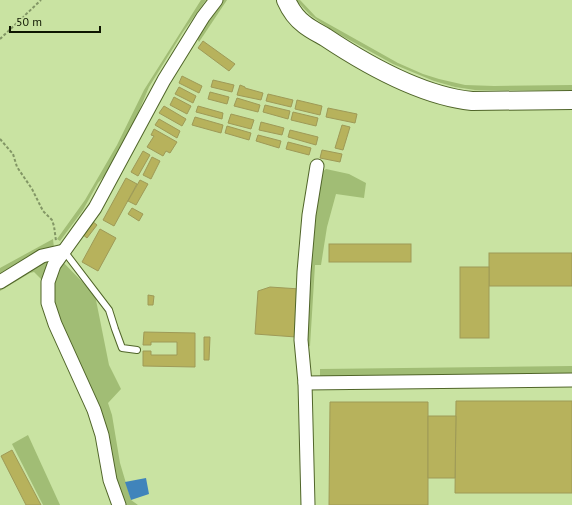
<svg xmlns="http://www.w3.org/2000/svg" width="572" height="505" font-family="'PT Sans',sans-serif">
<rect width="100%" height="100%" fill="#c9e3a2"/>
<g fill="#a1bd75">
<polygon points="201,0 206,0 183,32 149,87 131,130 107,173 98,183 83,210 60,241 57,239 85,200 117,145 144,90"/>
<polygon points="220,0 227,0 199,42 197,38"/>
<polygon points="296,0 300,0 316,17 398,63 423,74 439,79 465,85 494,86 572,85 572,90 475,90 455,87 434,81 393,64 333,31 310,15"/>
<polygon points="326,169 349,174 366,183 364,198 336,194 327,227 321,265 315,265 310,346 307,347 311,267 318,195 322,172"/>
<polygon points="53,239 54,248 47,248 0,274 0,268"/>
<polygon points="60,259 95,295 109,365 121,389 108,403 112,415 120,463 131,500 138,505 122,505 54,310 51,286"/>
<polygon points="47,261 51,262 46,280 88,400 104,472 92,423 75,381 42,286 42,280 34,272 30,273 0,291 0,286"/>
<polygon points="572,366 572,374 320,377 320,369"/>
<polygon points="28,435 60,505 43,505 12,444"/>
</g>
<polygon fill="#4084bb" points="146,478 149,494 131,500 125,482"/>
<g fill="#b7b25c" stroke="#9e9a57">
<polygon points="203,41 235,64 229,71 198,48"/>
<polygon points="182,76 202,86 199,93 179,83"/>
<polygon points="213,80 234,85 232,92 211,87"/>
<polygon points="240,85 245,87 245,88 263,93 261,100 237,95"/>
<polygon points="179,87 196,96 193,103 175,94"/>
<polygon points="210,92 229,97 227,104 208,99"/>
<polygon points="268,94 293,100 291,107 266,101"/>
<polygon points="174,97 191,106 187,114 170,105"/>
<polygon points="237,98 260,105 258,112 234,106"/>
<polygon points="297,100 322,106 320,115 295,109"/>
<polygon points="265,105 290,111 288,119 263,112"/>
<polygon points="164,106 186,119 182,126 159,113"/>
<polygon points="198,106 223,113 222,119 196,112"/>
<polygon points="328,108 357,114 355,123 326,117"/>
<polygon points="293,112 318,118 316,126 291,120"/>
<polygon points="231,114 254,120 251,129 228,123"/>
<polygon points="195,117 223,125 221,133 192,125"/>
<polygon points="159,119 180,131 177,138 155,125"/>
<polygon points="261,122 284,128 282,135 259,130"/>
<polygon points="342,125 350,127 343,150 335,148"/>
<polygon points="227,126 251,133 249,140 225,133"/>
<polygon points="154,129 177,142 170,153 166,151 163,156 147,147 154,136 151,135"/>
<polygon points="290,130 318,137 316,145 288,137"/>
<polygon points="258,135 281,141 279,148 256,141"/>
<polygon points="288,142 311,148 309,155 286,149"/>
<polygon points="322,150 342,154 340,162 320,158"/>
<polygon points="143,151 150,155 138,176 131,172"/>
<polygon points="152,157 160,161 151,179 143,175"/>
<polygon points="126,178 137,184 114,226 103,220"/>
<polygon points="140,180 148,184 136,205 128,201"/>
<polygon points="132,208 143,214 139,221 128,214"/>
<polygon points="92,221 97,225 87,238 82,234"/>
<polygon points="100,229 116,238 98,271 82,262"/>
<rect x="329" y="244" width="82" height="18"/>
<rect x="489" y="253" width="83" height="33"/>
<rect x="460" y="267" width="29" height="71"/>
<polygon points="270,287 300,289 296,337 255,334 258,291"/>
<polygon points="148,295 154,296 153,305 148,305"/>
<polygon points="144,332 195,333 195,367 143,366 143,351 151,351 151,355 177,355 177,342 151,342 151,345 143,345"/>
<polygon points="204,337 210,337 209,360 204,360"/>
<polygon points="456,401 572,401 572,493 455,493"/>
<polygon points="330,402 428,402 428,505 329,505"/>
<polygon points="428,416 456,416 455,478 428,478"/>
<polygon points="12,450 41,505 26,505 1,456"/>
</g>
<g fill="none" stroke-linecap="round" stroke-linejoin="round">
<defs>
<polyline id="lane" points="64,251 109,310 115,329 122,348 137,350"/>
<g id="street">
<polyline points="0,282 42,256 64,251"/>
<polyline points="305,383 572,380"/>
<polyline points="119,505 110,480 102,435 94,410 55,324 48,303 48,282 54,265 95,208 164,80 203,17 216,0"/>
<polyline points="308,505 305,383 301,340 304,272 309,215 317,166"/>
</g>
<path id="secondary" d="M286,0C290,9 296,18 304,24C310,29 318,33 325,37C367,65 422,96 472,101L572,100"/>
</defs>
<use href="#lane" stroke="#506529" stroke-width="8"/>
<use href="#street" stroke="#506529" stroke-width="15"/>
<use href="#secondary" stroke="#506529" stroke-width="20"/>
<g stroke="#829665" stroke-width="2" stroke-dasharray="3 2" stroke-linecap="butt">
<polyline points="0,39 41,0"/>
<polyline points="0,139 13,154 17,167 32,189 43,211 52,220 54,226 56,241"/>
</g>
<use href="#lane" stroke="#fff" stroke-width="6"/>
<use href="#street" stroke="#fff" stroke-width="13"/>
<use href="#secondary" stroke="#fff" stroke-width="18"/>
</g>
<path d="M10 26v6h90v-6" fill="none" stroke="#0e1601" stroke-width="2"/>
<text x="16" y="26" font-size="12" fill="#0e1601" stroke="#c9e3a2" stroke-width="3" paint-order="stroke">50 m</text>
</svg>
